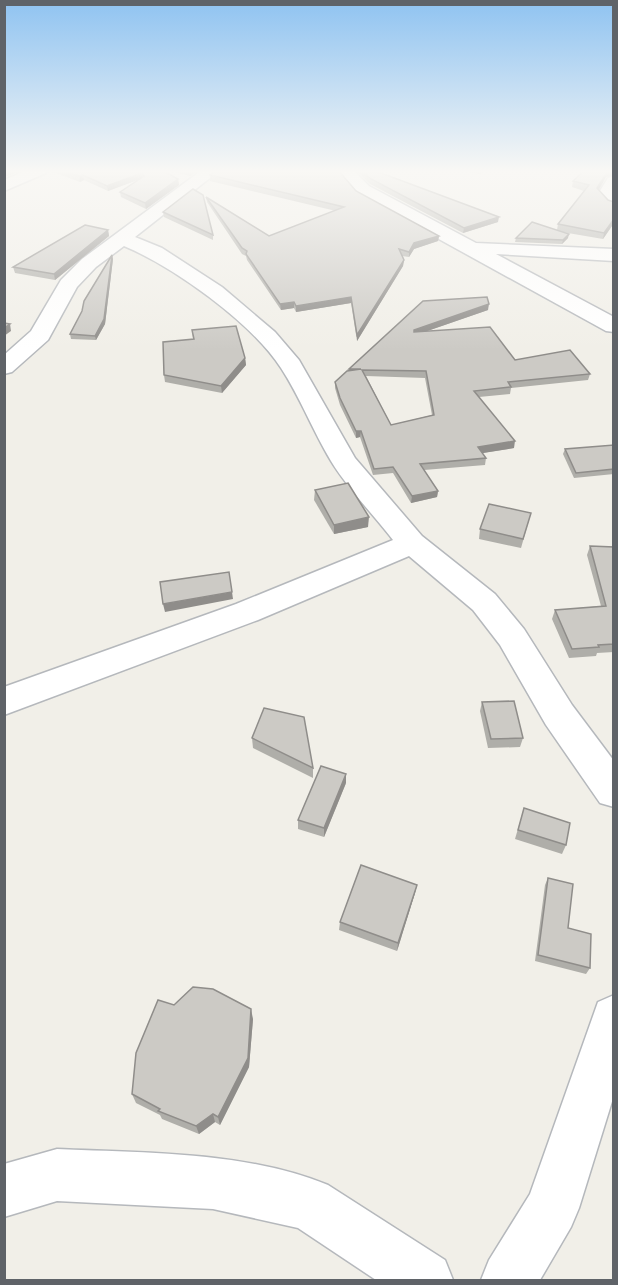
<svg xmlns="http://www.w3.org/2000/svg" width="618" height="1285" font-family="Lato,sans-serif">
<rect width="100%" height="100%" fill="#f1efe8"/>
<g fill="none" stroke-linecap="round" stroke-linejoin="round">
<defs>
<g id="minor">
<polygon points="28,170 48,170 46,173 4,191 4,180"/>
<path d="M202,170H220L135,237L162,248L222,287L275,332L299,360L355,458L422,536L495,594L524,629L572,705L614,761V807L600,803L546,725L500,645L473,610L409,556L258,620L4,715V687L236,604L393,540C373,514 348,489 331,461C313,431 300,397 281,368C251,322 174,267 124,246L96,267L77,287L48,340L12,372L4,374V355L31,331L61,280L82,259Z"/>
<polygon points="337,170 353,170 369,186 476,243 614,249 614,261 496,254 614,317 614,332 606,331 357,194"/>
<polygon points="614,176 614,206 608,205 598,194 608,178"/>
<polygon points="614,995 614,1095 579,1208 571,1227 540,1280 481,1280 489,1260 530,1194 598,1002"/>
<path d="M57,1149C145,1153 245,1151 328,1185L445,1260L453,1280H376L298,1228L213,1209L57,1201L4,1217V1164Z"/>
</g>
</defs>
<use href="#minor" stroke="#b5b8bc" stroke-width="3"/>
<use href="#minor" fill="#fff" fill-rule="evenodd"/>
</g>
<g fill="#afaea9" fill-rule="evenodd">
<polygon points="49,170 162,170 178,179 179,185 146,209 121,197 120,192 137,180 108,191 84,180 80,182 50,171"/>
<polygon points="165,170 199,170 190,176"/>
<polygon points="356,170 373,170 498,222 463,233 370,184"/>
<polygon points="453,170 485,170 481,174"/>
<polygon points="210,175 356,191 439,236 438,241 414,249 409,257 402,256 404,260 403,266 357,341 351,303 296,312 294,308 281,310 247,260 246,256 242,254 207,202 206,197 269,236 336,211 210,181"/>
<polygon points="606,177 599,190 608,200 614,202 614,223 603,239 562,232 568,238 562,244 515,242 516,238 557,230 558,224 584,191 572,187 573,181"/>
<polygon points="163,212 213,235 213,240 164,217"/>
<polygon points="108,230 109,236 55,280 15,273 13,267"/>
<polygon points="113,259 105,324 96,340 71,339 70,334"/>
<path d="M423,301L488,310L427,331L515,360L590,374L588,380L511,388L510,394L479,397L514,448L482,453L486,458L485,465L424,470L438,491L437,497L411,503L393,473L373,475L360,437L356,438L340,405L335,388V382L349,370V369ZM366,376L425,378L432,415L391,425Z"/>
<polygon points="192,330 245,358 246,365 222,393 165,382 164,375 193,339"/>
<polygon points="614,445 614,474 574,478 563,454 565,449"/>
<polygon points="315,490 368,527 334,534 314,500"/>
<polygon points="531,513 521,548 479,539 480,529"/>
<polygon points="590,546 614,547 614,652 597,653 596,656 569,658 552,619 555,610 601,606 587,555"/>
<polygon points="482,702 523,738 520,747 488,748 480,711"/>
<polygon points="252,738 313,768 313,778 253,748"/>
<polygon points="346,783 324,837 298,829 298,820"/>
<polygon points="524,808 566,845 562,854 515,839"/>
<polygon points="548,878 568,928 590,968 586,974 535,961 545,885"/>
<polygon points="417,885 415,893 397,951 339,930 340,922"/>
<polygon points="174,1005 253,1019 249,1067 220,1125 215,1122 199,1134 162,1119 160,1115 136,1103 132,1094"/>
</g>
<g fill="#8f8d8a">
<polygon points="9,170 23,170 4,177 4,172"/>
<polygon points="191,170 199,170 190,176 190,171"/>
<polygon points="614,170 614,175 606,177 596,194 597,188 608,171"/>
<polygon points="142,173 143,178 108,191 107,186"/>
<polygon points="83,175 84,180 80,182 79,176"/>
<polygon points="178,179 179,185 146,209 145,203"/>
<polygon points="499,217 498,222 463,233 464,228"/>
<polygon points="614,219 614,223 603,239 604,233"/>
<polygon points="108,230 109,236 55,280 54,274"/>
<polygon points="569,234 568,238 562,244 563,240"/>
<polygon points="439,236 438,241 414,249 409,257 409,252 414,243"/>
<polygon points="112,255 113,259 105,324 96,340 95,336"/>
<polygon points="404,260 403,266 357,341 357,335"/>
<polygon points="351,297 351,303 296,312 296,306"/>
<polygon points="294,302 294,308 281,310 280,304"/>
<polygon points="489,304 488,310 413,336 414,330"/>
<polygon points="10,324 11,331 4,336 4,328"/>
<polygon points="245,358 246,365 222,393 221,386"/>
<polygon points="356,431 361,431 360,437 356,438"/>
<polygon points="515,441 514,448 477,454 478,447"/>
<polygon points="438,491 437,497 411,503 412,496"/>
<polygon points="369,517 368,527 334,534 334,525"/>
<polygon points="232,592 233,599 165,612 163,604"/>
<polygon points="346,774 346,783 324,837 324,828"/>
<polygon points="417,885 415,893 397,951 398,943"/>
<polygon points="251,1009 253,1019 249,1067 220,1125 218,1117"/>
<polygon points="213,1114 215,1122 199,1134 196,1126"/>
</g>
<g fill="#cccac5" stroke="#8f8d8a" stroke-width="1.5" fill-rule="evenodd">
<polygon points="59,170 162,170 178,179 145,203 120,192 144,176 142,173 107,186 83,175 79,176"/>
<polygon points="217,170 338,170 356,191 439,236 414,243 409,252 399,249 404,260 357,335 351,297 296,306 294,302 280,304 246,254 247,251 242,248 206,197 269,236 344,207 210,175"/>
<polygon points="361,170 373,170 499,217 464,228 371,179"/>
<polygon points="585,170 612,170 608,171 597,188 608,200 614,202 614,219 604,233 558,224 589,185 573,181"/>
<polygon points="193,189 203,195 213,235 163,212"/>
<polygon points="532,222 569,234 563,240 516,238"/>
<polygon points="85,225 108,230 54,274 13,267"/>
<polygon points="112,255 104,319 95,336 70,334 82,311 84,301"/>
<path d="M487,297L489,304L414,330V332L490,327L515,360L570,350L590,374L508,382L511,387L474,391L515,441L478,447L486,458L420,464L438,491L412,496L393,467L374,469L361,431H356L340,398L335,382L347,371L361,369H349L423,301ZM362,370L426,371L434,415L391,425Z"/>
<polygon points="4,323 10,324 4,328"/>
<polygon points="236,326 245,358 221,386 164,375 163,342 194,339 192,330"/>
<polygon points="614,445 614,469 576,473 565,449"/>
<polygon points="348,483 369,517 334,525 315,490"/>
<polygon points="489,504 531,513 523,539 480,529"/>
<polygon points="590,546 614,547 614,644 598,645 599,647 572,649 555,610 606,606"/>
<polygon points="229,572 232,592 163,604 160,582"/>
<polygon points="514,701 523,738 491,739 482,702"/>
<polygon points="264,708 304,717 313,768 252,738"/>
<polygon points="321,766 346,774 324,828 298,820"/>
<polygon points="524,808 570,823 566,845 518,830"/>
<polygon points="361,865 417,885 398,943 340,922"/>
<polygon points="548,878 573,884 568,928 591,934 590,968 538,955"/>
<polygon points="193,987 213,989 251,1009 248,1058 218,1117 213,1114 196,1126 158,1111 160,1109 132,1094 136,1053 158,1000 174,1005"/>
</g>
<linearGradient id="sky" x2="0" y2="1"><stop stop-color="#8fc3f1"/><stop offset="0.49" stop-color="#f9f8f5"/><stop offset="1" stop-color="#f9f8f5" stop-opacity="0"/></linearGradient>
<rect width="618" height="350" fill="url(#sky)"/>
<rect width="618" height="1285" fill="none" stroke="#5f6368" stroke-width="12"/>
</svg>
